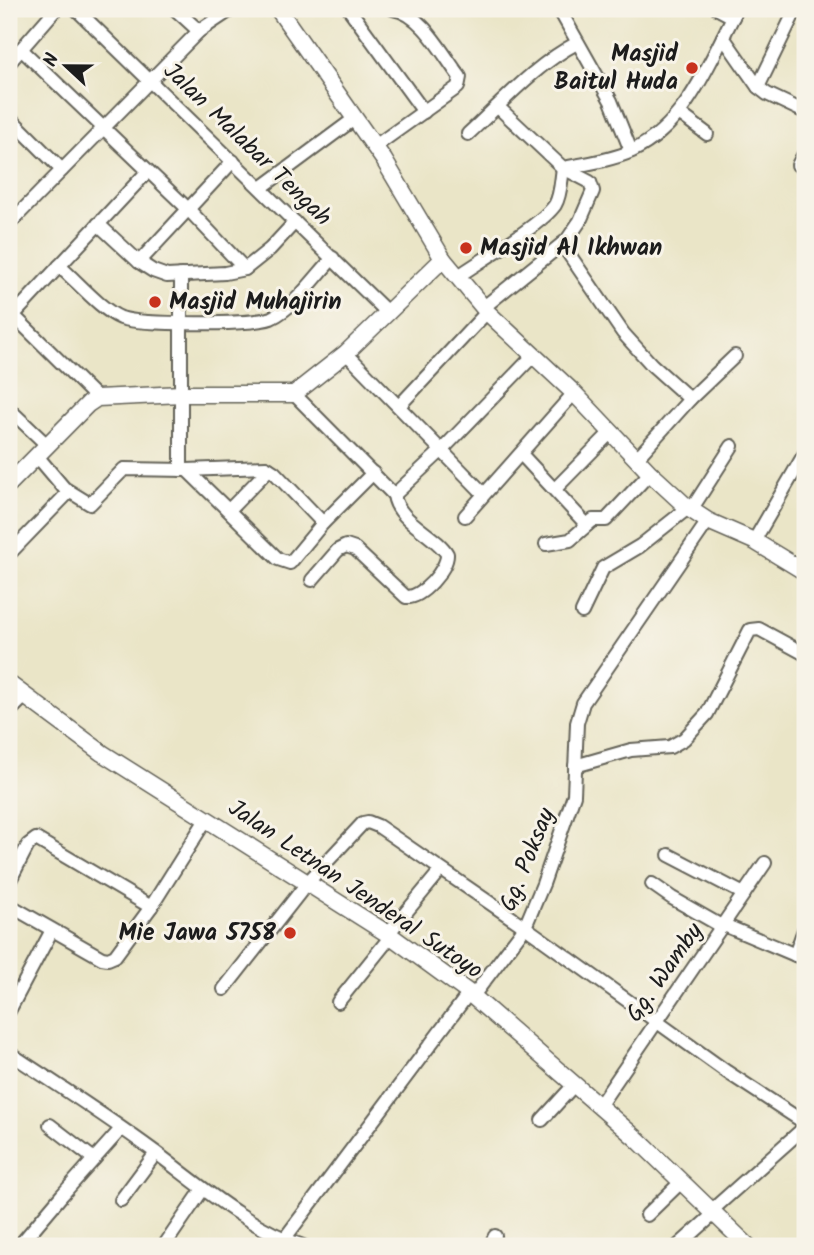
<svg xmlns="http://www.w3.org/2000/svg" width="814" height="1255" font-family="Kalam,sans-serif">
<rect width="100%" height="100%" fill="#f7f3e8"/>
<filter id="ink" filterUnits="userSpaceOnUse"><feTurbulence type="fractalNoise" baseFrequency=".0143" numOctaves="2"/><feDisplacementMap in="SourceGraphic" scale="14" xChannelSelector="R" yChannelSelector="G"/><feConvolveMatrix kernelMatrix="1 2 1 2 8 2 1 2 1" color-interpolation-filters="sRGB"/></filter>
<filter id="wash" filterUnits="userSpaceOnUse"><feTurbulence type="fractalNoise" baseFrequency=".00686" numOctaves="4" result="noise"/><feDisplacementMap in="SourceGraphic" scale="28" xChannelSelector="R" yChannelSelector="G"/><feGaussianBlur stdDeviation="1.57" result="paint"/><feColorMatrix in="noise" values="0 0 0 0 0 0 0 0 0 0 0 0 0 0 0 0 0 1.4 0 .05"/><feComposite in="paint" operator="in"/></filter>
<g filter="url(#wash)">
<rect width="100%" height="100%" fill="#eae5c7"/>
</g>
<g filter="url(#ink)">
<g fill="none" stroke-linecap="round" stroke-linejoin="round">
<defs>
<g id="street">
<polyline points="76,9 388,313"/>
<polyline points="175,9 199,31"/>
<polyline points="349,9 424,112"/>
<polyline points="559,9 611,101 631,151"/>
<polyline points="718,9 733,17"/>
<polyline points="723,37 758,87 767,94 805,112"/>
<polyline points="21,49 188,209 245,269"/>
<polyline points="9,63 56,9"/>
<polyline points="758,87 796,9"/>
<polyline points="679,113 707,134"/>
<polyline points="9,117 62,170"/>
<path d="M468,134C503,102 535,65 577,43"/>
<path d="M374,147L458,87L460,77C443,55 422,13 393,9"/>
<polyline points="798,165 805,152"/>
<polyline points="261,188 354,119"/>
<polyline points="9,224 199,31 232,9"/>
<polyline points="98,224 139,262 153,271 167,276 225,273 245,269 270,249 295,222"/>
<polyline points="562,244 623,333 652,365 690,399 637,458"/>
<polyline points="139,262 233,161"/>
<path d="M59,266C76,280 101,310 121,318C140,325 253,325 271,318C294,308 316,276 333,258"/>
<polyline points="181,275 181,470"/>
<path d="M457,277C480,261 541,225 555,205C561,195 561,180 563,168C585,164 612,160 632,151C688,124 710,60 737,9"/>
<polyline points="484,307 567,240 580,221 593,191 590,182 563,168 498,107"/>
<polyline points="9,311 97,398"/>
<polyline points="9,320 148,171"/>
<polyline points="346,353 484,494"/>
<polyline points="294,394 394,495 440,452 533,356"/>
<polyline points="690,399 735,356"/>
<polyline points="399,406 487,312"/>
<polyline points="9,409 48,446"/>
<polyline points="521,454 587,525"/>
<polyline points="37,456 64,488 90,504 124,469 187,470 266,467 274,472 323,523"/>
<polyline points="187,470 278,559 290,563 323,523 373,473"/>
<polyline points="555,489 611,432"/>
<polyline points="229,510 269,469"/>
<polyline points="691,510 732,446"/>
<polyline points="465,516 574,393"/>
<polyline points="754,541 805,453"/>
<polyline points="546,544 570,540 593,520 606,520 650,473"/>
<polyline points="9,554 69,492"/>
<path d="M312,580L338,550L346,546L355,549L406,597C421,599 448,569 447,554C436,535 397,521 394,495"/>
<polyline points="582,612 603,568 640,546 688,508"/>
<polyline points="9,712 25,696"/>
<polyline points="575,766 631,750 670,747 684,739 707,714 750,630 759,629 805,654"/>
<polyline points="669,855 744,894"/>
<polyline points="9,882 28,845 36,839 151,907"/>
<polyline points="652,884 672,898 723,927"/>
<polyline points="9,905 102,958 108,959 115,956 151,907 207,818"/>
<polyline points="724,925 805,959"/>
<polyline points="388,934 436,876"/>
<polyline points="795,955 805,927"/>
<polyline points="224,989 308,882 363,823 368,822 378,826 525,927 727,1072 805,1123"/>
<polyline points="473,996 525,927 543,884 574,795 577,723 583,703 708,521"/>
<polyline points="338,1002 391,936"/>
<polyline points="9,1011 52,930"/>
<path d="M9,1053C58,1085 108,1117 155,1152C202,1187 247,1227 303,1246"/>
<polyline points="599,1106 765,863"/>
<polyline points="542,1120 574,1085"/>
<polyline points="50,1125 94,1159"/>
<polyline points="121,1200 156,1153"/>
<polyline points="711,1211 805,1127"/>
<polyline points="647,1215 681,1182"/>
<polyline points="19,1246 62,1195 121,1129"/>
<polyline points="164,1246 203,1189"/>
<polyline points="279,1246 469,993"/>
<polyline points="490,1246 495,1236"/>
<polyline points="678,1246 714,1214"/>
</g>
<g id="secondary">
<polyline points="278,9 384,160 443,259 487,312 574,393 650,473 688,508 708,521 754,541 805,572"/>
<polyline points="9,484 88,404 97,398 182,394 294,394 346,353 443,259"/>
<polyline points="9,684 102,753 391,936 469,993 637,1139 748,1246"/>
</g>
</defs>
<use href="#street" stroke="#646258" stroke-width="16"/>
<use href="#secondary" stroke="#646258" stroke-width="19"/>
<use href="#street" stroke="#fff" stroke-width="12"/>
<use href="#secondary" stroke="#fff" stroke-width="16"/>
</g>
</g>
<g fill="#c8321e" stroke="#f7f3e8" stroke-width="2.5">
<circle cx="692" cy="68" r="7"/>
<circle cx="466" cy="248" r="7"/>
<circle cx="155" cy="302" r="7"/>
<circle cx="290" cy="933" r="7"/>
</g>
<g text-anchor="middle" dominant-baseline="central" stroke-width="6" stroke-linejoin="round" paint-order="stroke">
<g font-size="24" font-weight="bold" fill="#1c1c1c" stroke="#f7f3e8" text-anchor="end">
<text x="678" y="54">Masjid<tspan x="678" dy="28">Baitul Huda</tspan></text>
<text x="480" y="248" text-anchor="start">Masjid Al Ikhwan</text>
<text x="169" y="302" text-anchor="start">Masjid Muhajirin</text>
<text x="276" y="933">Mie Jawa 5758</text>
</g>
<g font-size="24" fill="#1c1c1c" stroke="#f7f3e8">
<text transform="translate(247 145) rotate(44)">Jalan Malabar Tengah</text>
<text transform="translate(528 860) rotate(-68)">Gg. Poksay</text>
<text transform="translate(355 890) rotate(34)">Jalan Letnan Jenderal Sutoyo</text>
<text transform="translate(665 973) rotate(-55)">Gg. Wamby</text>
</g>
</g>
<rect width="814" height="1255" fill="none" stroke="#f7f3e8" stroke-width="35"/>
<g transform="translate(66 66) rotate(292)" stroke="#f7f3e8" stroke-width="5" paint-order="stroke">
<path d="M0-5L12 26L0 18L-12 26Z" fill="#1c1c1c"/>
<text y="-10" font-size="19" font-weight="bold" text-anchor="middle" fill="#1c1c1c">N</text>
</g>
</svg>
